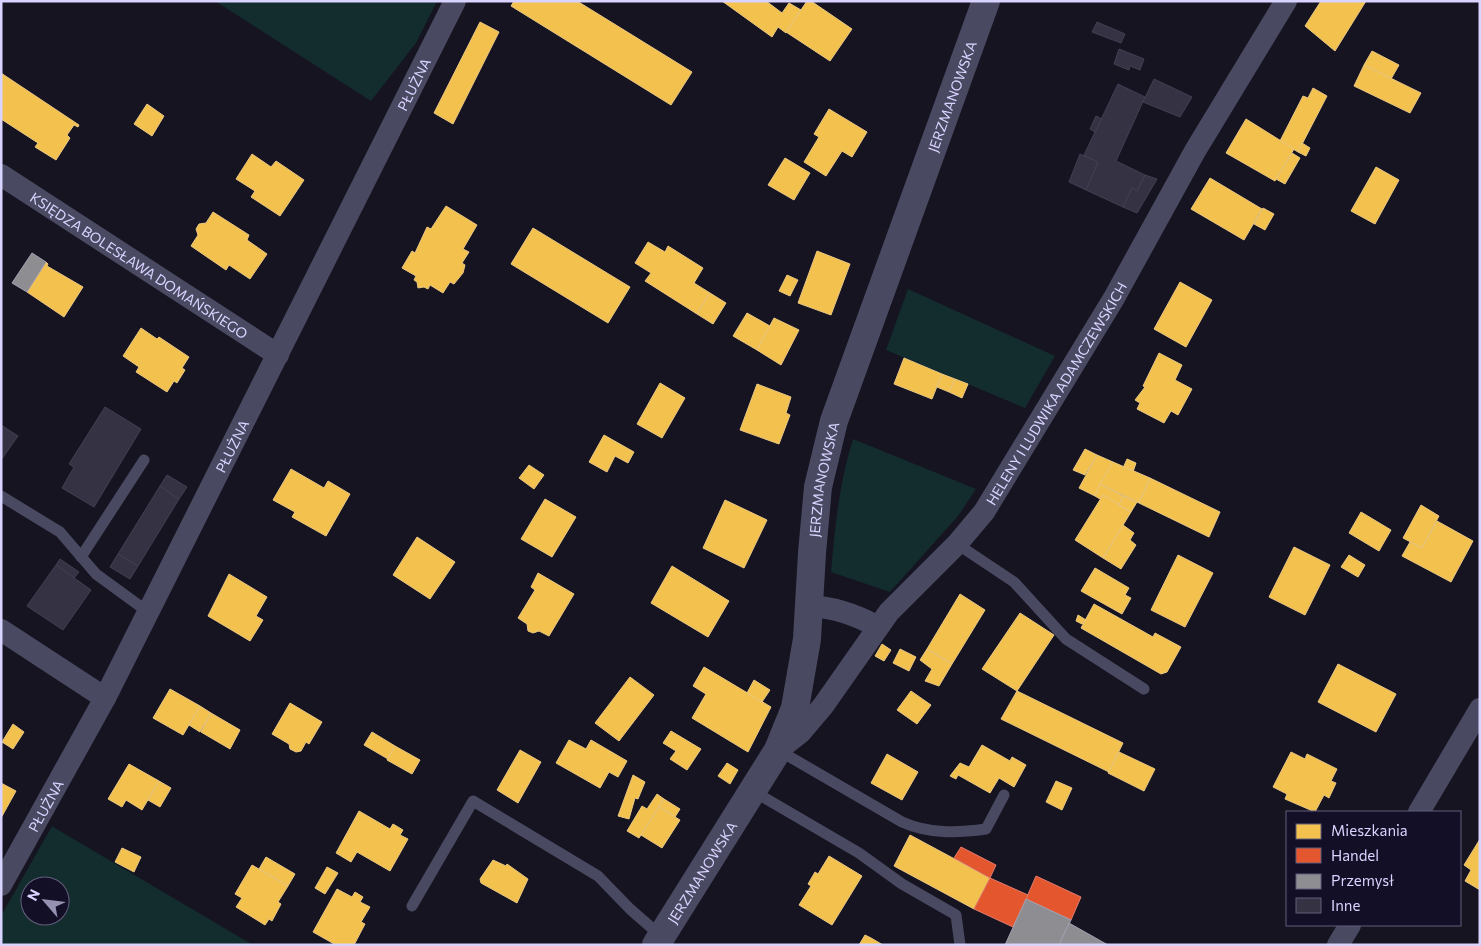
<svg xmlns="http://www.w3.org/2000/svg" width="1481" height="946" font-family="Commissioner,sans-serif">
<rect width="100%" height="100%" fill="#161421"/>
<g fill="#132c2d" fill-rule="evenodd">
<polygon points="215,1 437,1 416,43 371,101"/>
<polygon points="908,289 1055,356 1025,408 886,350"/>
<path d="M853,439L976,489L958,516L890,592L831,572C835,527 839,483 853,439Z"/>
<path d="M52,826L60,831L253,945H1V916ZM30,886H60V916H30Z"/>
</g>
<g fill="#f2c14e" stroke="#eac783">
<polygon points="514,1 577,1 692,72 671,105 511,6"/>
<polygon points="722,1 766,1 782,13 789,3 801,10 786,33 778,27 772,37"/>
<polygon points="807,1 811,1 852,29 830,61 786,32"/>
<polygon points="1321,1 1366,1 1335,51 1305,26"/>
<polygon points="480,22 499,32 453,124 434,113"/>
<polygon points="1372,51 1399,65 1391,79 1364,65"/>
<polygon points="1364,65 1421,93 1410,113 1354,86"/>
<polygon points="1,73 79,125 78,127 74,125 67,135 70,138 56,160 35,147 38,143 1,119"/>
<polygon points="1313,88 1327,96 1298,152 1280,141 1303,96 1308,98"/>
<polygon points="147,104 164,116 152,136 134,124"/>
<polygon points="829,109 867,132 852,157 842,151 826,176 804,162 819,137 814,134"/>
<polygon points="1246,119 1294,149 1275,181 1226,153"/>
<polygon points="1302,143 1310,148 1306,156 1298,152"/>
<polygon points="1292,153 1300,158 1285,184 1276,179"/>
<polygon points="252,154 271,167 276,161 304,180 280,216 251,197 255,191 236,179"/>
<polygon points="785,158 810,173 794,200 768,185"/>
<polygon points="1376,167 1399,180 1375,224 1351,211"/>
<polygon points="1210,178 1262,209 1244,240 1191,209"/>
<polygon points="446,206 477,225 463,249 469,252 462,263 465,265 463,273 454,284 450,282 443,293 430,285 428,289 424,287 418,288 417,282 414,280 416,276 402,268 412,251 415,253 427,227 431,229"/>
<polygon points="1263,208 1274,214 1265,230 1254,224"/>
<polygon points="213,212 249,235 247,240 267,254 250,279 229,265 226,270 191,246 198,235 196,229 199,224 206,223"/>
<polygon points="533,228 630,287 608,323 511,264"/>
<polygon points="648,242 665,252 668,246 703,268 694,283 710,293 697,314 645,281 651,273 635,263"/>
<polygon points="817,251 850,264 831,315 798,303"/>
<polygon points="46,262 48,264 47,266 83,287 64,317 27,292"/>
<polygon points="787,275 798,280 790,296 779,291"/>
<polygon points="1180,282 1212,300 1186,347 1154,329"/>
<polygon points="710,293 726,303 713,324 697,314"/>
<polygon points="747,313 770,326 757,350 733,336"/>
<polygon points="774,318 799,330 781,365 757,350"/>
<polygon points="141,328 157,339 159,337 189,357 182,368 185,370 177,383 174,381 167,392 136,372 139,367 123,356"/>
<polygon points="1159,353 1182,365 1175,380 1192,389 1178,415 1171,411 1164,423 1137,409 1140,403 1135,400 1145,387 1143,386"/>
<polygon points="904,358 942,374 932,399 894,384"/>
<polygon points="942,374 955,379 949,392 937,387"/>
<polygon points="955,379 968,384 962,398 949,392"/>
<polygon points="660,383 685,398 662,438 637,424"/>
<polygon points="757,384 791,397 786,413 790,415 779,444 740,430"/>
<polygon points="604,435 634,452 628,463 615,456 607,472 589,462"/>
<polygon points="1085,449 1097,455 1085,475 1073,470"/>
<polygon points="1097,455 1113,462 1095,496 1079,488"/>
<polygon points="1127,459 1136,463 1133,472 1123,468"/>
<polygon points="1113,462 1150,478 1139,503 1100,484"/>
<polygon points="529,465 544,475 534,489 519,478"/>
<polygon points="291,469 324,488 328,481 350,494 326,536 292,517 295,512 273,500"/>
<polygon points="1150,478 1220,512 1209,537 1139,503"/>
<polygon points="1100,484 1123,496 1119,505 1103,495 1100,499 1095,496"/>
<polygon points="1103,495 1131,512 1103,558 1075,540"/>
<polygon points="1123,496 1137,502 1131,512 1119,505"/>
<polygon points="545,499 576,517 552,557 521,539"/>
<polygon points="725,500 767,520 744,568 703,548"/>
<polygon points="1421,505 1439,516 1422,548 1403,538"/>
<polygon points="1361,512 1391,530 1379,551 1349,533"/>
<polygon points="1437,521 1473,541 1451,582 1402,556 1410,542 1422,548"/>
<polygon points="1123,525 1134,533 1130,540 1136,545 1121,569 1103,558"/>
<polygon points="417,537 455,562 430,599 393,575"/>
<polygon points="1294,547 1330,565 1305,615 1269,597"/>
<polygon points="1178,555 1213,573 1185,627 1151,610"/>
<polygon points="1349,555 1365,565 1358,577 1341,567"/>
<polygon points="672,566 729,601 708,637 651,603"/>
<polygon points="1095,568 1129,588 1125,595 1131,598 1122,614 1081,591"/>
<polygon points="538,573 574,594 549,636 539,631 533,633 528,631 527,624 518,618 535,590 531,587"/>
<polygon points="229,574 267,597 256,616 263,620 250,641 208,616"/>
<polygon points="960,594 985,610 952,664 927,649"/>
<polygon points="1094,604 1153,637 1155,633 1181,647 1167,672 1161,674 1081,628"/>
<polygon points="1020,613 1054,635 1017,691 982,669"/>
<polygon points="1078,615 1086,620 1082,624 1076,621"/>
<polygon points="882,644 891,650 884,661 875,656"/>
<polygon points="900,649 916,657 909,671 893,663"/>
<polygon points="927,649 952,664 939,686 925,681 932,669 920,660"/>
<polygon points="1338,664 1396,694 1376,732 1318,702"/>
<polygon points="704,667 771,707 748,752 692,718 706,694 693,686"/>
<polygon points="630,677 654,695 619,741 595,723"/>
<polygon points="754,680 770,690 762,702 747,693"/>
<polygon points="170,689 200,706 183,735 153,718"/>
<polygon points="911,691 931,705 917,724 897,710"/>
<polygon points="1017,691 1123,743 1109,772 1001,719"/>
<polygon points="290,703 322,722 309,744 306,742 301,751 296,752 290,749 289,744 272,734"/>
<polygon points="200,706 211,713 200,732 189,725"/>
<polygon points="211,713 240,730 230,749 201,732"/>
<polygon points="13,724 24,732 13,749 2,742"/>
<polygon points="671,731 701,749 687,770 670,759 676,751 663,743"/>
<polygon points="372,732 395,746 388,759 364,745"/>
<polygon points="569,740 586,749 591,740 627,761 618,777 609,772 600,788 556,763"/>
<polygon points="982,745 1010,761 1012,757 1026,765 1014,787 999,778 990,793 958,775 956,779 950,776 960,763 969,767"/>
<polygon points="395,746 420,760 412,774 387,760"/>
<polygon points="520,750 541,762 518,803 497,790"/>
<polygon points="1119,752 1155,769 1144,791 1108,773"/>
<polygon points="1291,752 1305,759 1307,754 1337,769 1331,781 1336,783 1329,798 1324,795 1315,812 1285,799 1287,794 1273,787"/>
<polygon points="887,754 918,772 902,800 871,783"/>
<polygon points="727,763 738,770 730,784 718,776"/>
<polygon points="129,764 159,781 142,810 126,800 122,807 108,799"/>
<polygon points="633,775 645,782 638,799 635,798 629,819 618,816"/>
<polygon points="159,781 171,788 160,807 148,800"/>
<polygon points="1056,781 1072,788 1062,810 1046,802"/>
<polygon points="1,783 16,791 1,818"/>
<polygon points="657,794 664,799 639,838 627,831 642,806 647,809"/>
<polygon points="664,799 680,809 675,817 659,807"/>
<polygon points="659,807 680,820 662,848 641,835"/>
<polygon points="359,811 390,829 393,824 403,830 400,835 408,839 390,871 357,852 351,862 336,853"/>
<polygon points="910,835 990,878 974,909 894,866"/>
<polygon points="1480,839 1480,890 1465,881 1471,870 1464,865"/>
<polygon points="122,848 141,857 134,872 115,862"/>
<polygon points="829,856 862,876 832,925 799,905 811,886 808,884 815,872 818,874"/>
<polygon points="266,857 295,874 288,886 259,869"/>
<polygon points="493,860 506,866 507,864 528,879 517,903 481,883 480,879"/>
<polygon points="252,865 288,886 278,902 281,904 272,921 269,919 265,925 236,907 242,898 235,894"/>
<polygon points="327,867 338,873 325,894 315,888"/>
<polygon points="337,889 352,897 355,892 363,897 360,902 370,907 361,922 365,924 354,945 336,945 313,932"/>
<polygon points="865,935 871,938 883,945 859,945"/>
</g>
<g fill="#e4572e" stroke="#e17c6d">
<polygon points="961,847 996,865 990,878 954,858"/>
<polygon points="1036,876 1081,897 1071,920 1026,899"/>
<polygon points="990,878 1028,895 1013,927 974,909"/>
</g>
<g fill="#8d8d92" stroke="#a4a2b3">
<polygon points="32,253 46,262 27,292 12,283"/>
<polygon points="1026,899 1071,920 1059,945 1005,945"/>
<polygon points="1069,923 1108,945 1059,945"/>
</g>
<g fill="#343243" stroke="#433f54">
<polygon points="1097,22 1125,34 1121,43 1092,32"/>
<polygon points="1119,49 1144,59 1140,70 1130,66 1129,70 1114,64"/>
<polygon points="1154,79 1192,97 1180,117 1143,102"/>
<polygon points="1118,84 1145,97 1116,161 1145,175 1137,191 1132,188 1123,207 1086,190 1098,162 1084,155"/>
<polygon points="1096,116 1102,119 1095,132 1090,129"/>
<polygon points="1080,154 1098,162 1086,190 1069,182"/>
<polygon points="1145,175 1157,179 1137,213 1123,207 1132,188 1137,191"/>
<polygon points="105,407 141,429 94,507 62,488 74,467 69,464"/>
<polygon points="1,425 18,436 1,460"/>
<polygon points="167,475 187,487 179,499 160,486"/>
<polygon points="160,486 179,499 138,566 118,554"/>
<polygon points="118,554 138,566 130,579 110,567"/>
<polygon points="60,559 79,572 74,578 56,565"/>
<polygon points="56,565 91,590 63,630 27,606"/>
</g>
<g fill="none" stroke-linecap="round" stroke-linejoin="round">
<g stroke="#4a4962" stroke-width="11">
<polyline points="1,496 60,532 96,574 148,612"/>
<polyline points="957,544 1014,582 1066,639 1144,689"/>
<polyline points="81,557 144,460"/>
<path d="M778,750L902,822C929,834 957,833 986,829L1004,795"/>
<polyline points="753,791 859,853 902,884 956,915 960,945"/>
<polyline points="412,906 473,801 598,876 630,909 662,937"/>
</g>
<g stroke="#4a4962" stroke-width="22">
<path id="s1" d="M1,175L278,355"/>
<path d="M808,606C834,607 855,614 878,627"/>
<polyline points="1,630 105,698"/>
<path id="s2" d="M778,750L801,732L823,706L889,612L957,544L984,512L1114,298L1195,151L1286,1"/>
<polyline points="1419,812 1480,709"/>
<path id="s3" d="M1,885L105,698L455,1"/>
<polyline points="1338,945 1350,925"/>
</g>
<path stroke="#4a4962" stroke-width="28" id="s4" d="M656,945L778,750L795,708L807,639L812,553L818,487L834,421L986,1"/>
</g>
<g text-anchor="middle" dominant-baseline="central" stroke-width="5" stroke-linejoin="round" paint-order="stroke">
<g font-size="14" fill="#d9d4ff" stroke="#130f26">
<text stroke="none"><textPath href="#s3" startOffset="901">PŁUŻNA</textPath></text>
<text stroke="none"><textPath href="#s4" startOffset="911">JERZMANOWSKA</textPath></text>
<text stroke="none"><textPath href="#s1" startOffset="165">KSIĘDZA BOLESŁAWA DOMAŃSKIEGO</textPath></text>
<text stroke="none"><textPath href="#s2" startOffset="455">HELENY I LUDWIKA ADAMCZEWSKICH</textPath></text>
<text stroke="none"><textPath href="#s3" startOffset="496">PŁUŻNA</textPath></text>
<text stroke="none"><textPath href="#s4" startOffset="506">JERZMANOWSKA</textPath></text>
<text stroke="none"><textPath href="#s3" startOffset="91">PŁUŻNA</textPath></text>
<text stroke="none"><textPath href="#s4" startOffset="86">JERZMANOWSKA</textPath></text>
</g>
</g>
<rect width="1481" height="946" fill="none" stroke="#d9d4ff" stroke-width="5"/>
<rect x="1286" y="811" width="175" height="115" fill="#130f26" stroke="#625e7d"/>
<rect x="1296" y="824" width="25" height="15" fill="#f2c14e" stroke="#625e7d"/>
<text x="1331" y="836" font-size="15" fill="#d9d4ff">Mieszkania</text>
<rect x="1296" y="848" width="25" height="15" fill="#e4572e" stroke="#625e7d"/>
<text x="1331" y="861" font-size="15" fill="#d9d4ff">Handel</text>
<rect x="1296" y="874" width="25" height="15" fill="#8d8d92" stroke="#625e7d"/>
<text x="1331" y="886" font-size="15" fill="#d9d4ff">Przemysł</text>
<rect x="1296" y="898" width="25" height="15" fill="#343243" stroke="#625e7d"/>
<text x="1331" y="911" font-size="15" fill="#d9d4ff">Inne</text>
<g transform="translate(45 901) rotate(298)"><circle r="24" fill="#130f26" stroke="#625e7d"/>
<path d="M0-4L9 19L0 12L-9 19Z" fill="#9591b1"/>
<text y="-8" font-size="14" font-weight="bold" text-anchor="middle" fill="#d9d4ff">N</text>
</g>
</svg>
